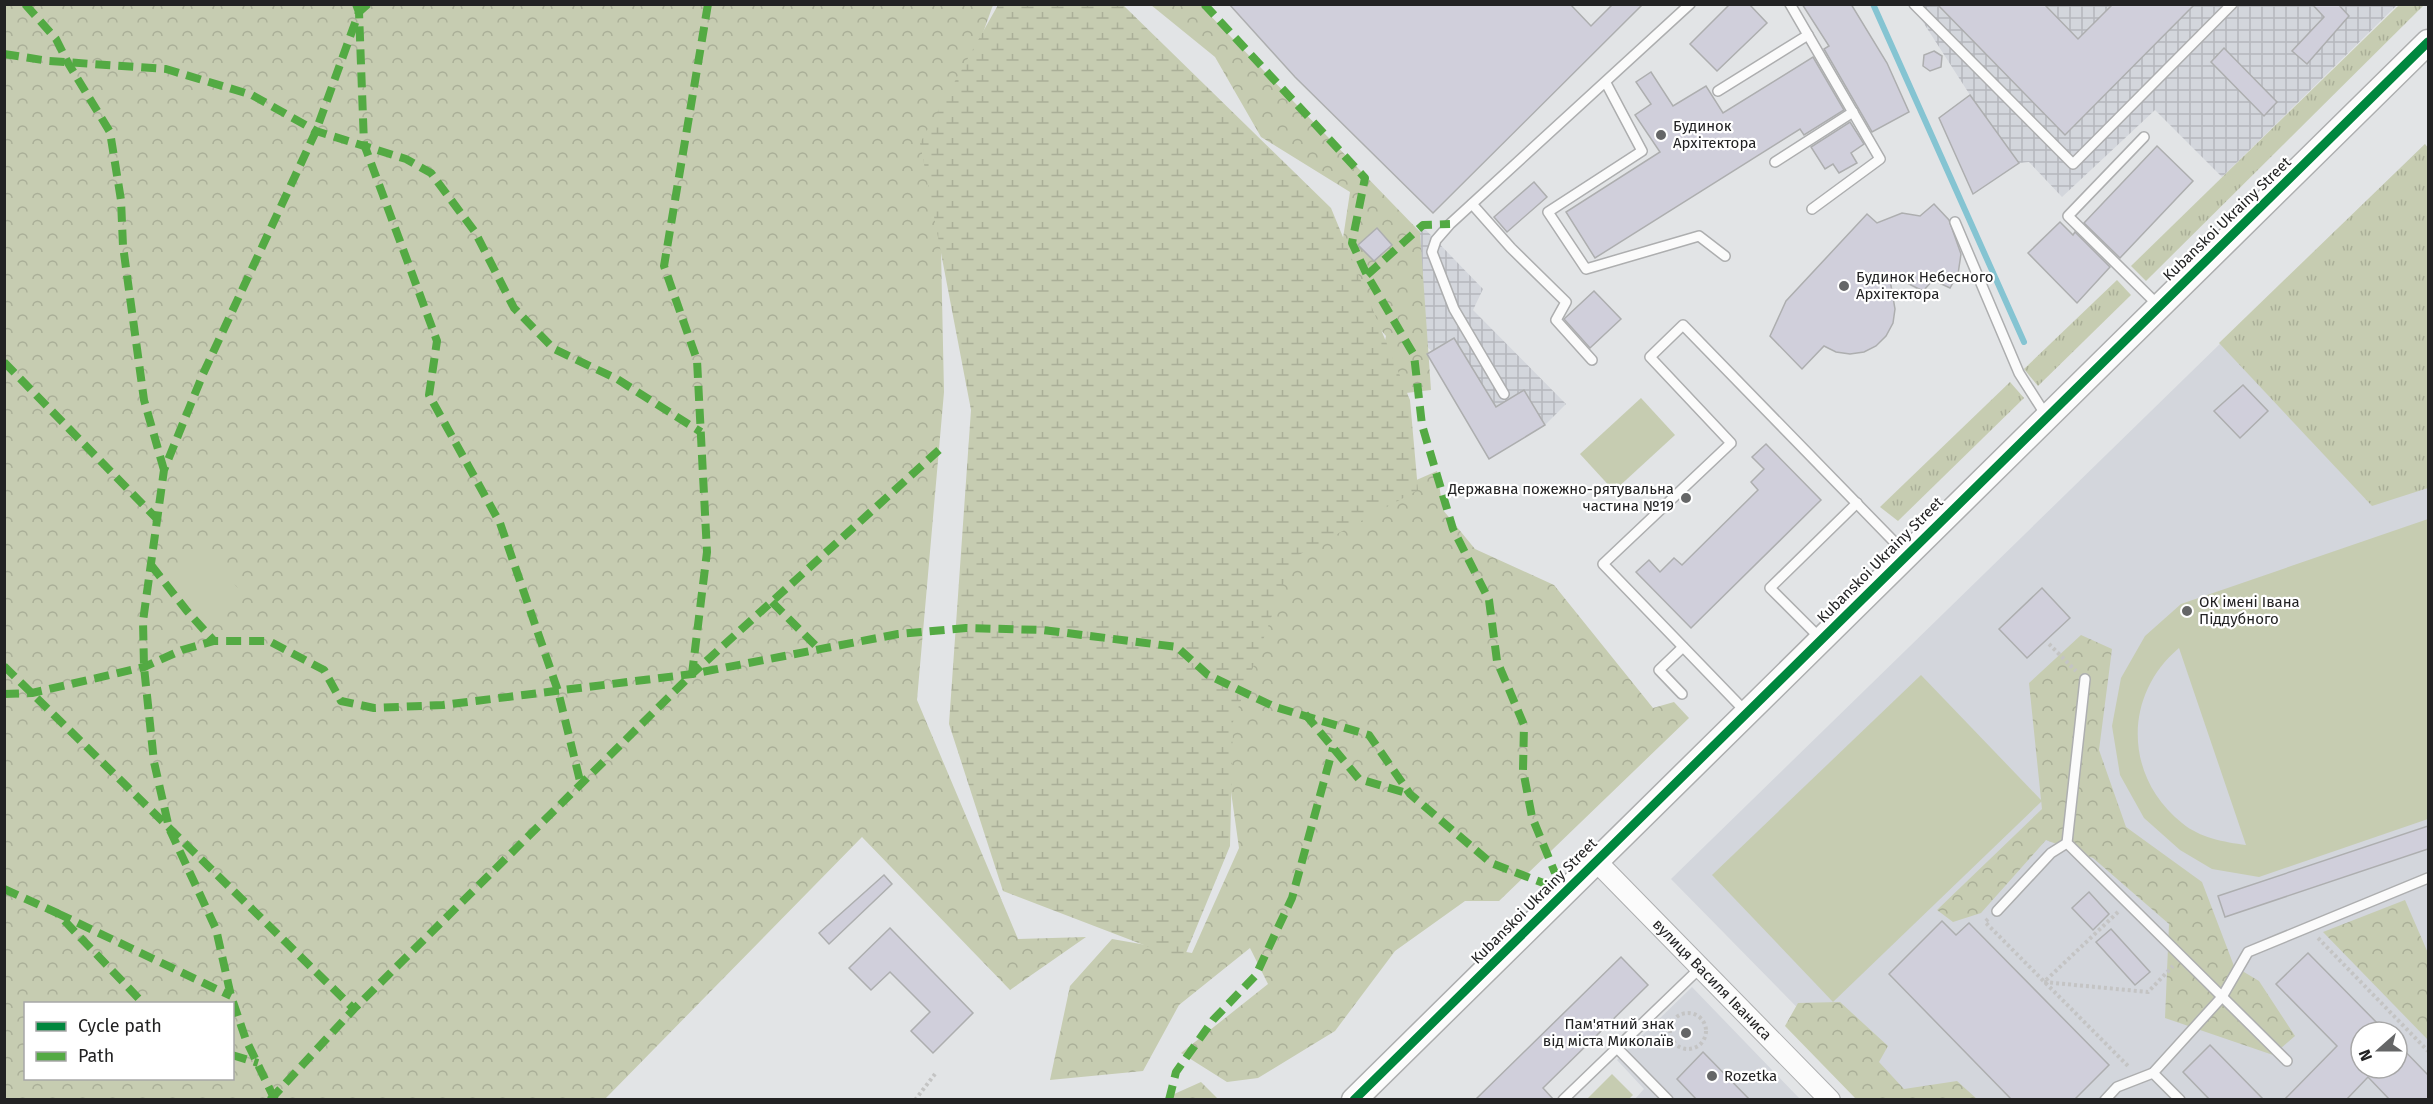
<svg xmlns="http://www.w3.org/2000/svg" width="2433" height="1104" font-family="'Fira Sans',sans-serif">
<defs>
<pattern id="industrial-grid" width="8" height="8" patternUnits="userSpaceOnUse" patternTransform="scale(1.5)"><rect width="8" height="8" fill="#d3d6dc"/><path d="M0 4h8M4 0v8" fill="none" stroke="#b5b7bc"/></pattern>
<pattern id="grass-tufts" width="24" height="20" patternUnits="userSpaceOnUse" patternTransform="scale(1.5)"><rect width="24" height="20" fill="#c6ccb1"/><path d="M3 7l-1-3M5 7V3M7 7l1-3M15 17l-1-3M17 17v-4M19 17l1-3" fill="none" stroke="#aaaf98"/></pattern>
<pattern id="forest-crowns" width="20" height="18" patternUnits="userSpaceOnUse" patternTransform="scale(1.5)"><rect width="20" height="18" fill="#c6ccb1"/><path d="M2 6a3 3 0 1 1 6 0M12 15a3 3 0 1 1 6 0" fill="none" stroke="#aaaf98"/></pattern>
<pattern id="wetland-marsh" width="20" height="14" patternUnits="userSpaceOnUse" patternTransform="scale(1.5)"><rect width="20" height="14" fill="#c6ccb1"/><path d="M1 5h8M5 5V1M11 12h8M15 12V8" fill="none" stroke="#aaaf98"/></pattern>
</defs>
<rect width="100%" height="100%" fill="#e2e4e6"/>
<g fill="#d3d6dc" fill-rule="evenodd">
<path d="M2425,144L2428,148V1099H1887L1671,879ZM2361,1032H2397V1068H2361Z"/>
<polygon points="1692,987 1800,1099 1635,1099 1644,1089 1617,1060"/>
</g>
<g fill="url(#industrial-grid)">
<polygon points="1912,5 2397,5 2222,177 2155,110 2062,197 2029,162 2019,163 1970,95"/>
<polygon points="1423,227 1483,289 1473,310 1566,404 1545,425 1489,459 1427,354 1432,351 1414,337 1372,274"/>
</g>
<g fill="url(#grass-tufts)">
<polygon points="2399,5 2424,5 2146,281 2131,266"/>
<polygon points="2425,144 2428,148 2428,488 2372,506 2219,343"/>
<polygon points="2117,280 2131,295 2038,386 2024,369"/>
<polygon points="2010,382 2024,398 1898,521 1880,507"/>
</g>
<g fill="url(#forest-crowns)" fill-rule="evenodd">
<path d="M5,5H993L939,155L944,392L917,700L1018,939L1086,937L1010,990L862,837L605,1099L5,1100ZM26,1004H232V1078H26Z"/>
<polygon points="1151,5 1200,5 1420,232 1431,390 1373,397 1386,336 1337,278 1350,192 1261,137 1215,57"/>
<polygon points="1437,471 1443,510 1475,549 1554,585 1653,708 1674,702 1689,718 1499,901 1465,901 1395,951 1335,1031 1258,1078 1227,1082 1181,1053 1268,984 1250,948 1179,1005 1143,1071 1050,1080 1070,986 1112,939 1192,953 1239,848 1222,728 1291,535"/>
<polygon points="2081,635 2112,649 2099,750 2126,827 2202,882 2234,966 2259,981 2295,1036 2273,1055 2165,1018 2169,924 2093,858 2046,840 1981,913 1953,922 1937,910 2042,809 2029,683"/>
<polygon points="2405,900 2428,953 2428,1040 2323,932"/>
<polygon points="1840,1002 1888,1046 1879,1062 1904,1089 1957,1081 1977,1099 1856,1099 1785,1026 1798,1003"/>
<polygon points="1201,1082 1218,1099 1163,1099"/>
</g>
<polygon fill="url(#wetland-marsh)" points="998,5 1123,5 1331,208 1410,400 1418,490 1293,558 1233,722 1230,846 1183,960 1003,891 949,724 971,410 920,143"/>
<g fill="#c6ccb1" fill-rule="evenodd">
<polygon points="1641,398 1675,435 1614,491 1580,454"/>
<path d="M2428,519V819L2259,877L2212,869L2180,850L2144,818L2120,775L2112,726L2121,678L2145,636L2181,604ZM2179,648L2246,845C2224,842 2200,838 2182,823C2124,777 2123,695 2179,648Z"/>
<polygon points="196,546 244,594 207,632 159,584"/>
<polygon points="1921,675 2042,801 1833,1002 1712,875"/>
<polygon points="1612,1074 1633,1095 1629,1099 1587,1099"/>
</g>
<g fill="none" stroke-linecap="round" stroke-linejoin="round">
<polyline stroke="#85c4d2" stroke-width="6" points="1873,4 2024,342"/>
</g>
<g fill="#d0cfdb" stroke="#adaeaf" stroke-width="1.5">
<polygon points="1229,4 1570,4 1591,26 1613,4 1643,4 1433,213 1295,77"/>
<polygon points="1730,4 1749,4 1767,23 1717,71 1690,44"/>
<polygon points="1802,4 1851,4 1887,63 1909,112 1872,132 1824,49 1829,46"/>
<polygon points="1937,4 2044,4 2078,39 2113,4 2195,4 2065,135"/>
<polygon points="2312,4 2338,4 2349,16 2307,64 2292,51 2324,17"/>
<polygon points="2224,48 2277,102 2264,116 2211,62"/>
<polygon points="1934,51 1942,56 1941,67 1930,71 1923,66 1924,55"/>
<polygon points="1813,57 1844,110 1804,135 1800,129 1595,258 1566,212 1660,152 1635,115 1651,104 1636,82 1651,72 1673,106 1706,86 1723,113"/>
<polygon points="1970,95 2019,163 1973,194 1939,118"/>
<polygon points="1850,122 1864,144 1851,153 1857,163 1839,173 1833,164 1825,169 1811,147"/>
<polygon points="2157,146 2193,181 2120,258 2084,223"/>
<polygon points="1534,182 1547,197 1507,232 1494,217"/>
<polygon points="1934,204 1949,220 1961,254 1958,274 1950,288 1933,280 1923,291 1889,274 1895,309 1893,323 1886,336 1876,346 1864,352 1850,354 1836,352 1824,346 1802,369 1770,336 1786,301 1867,214 1877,223 1902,213 1920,216"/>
<polygon points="2060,222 2073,235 2075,232 2110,267 2077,303 2028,253"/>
<polygon points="1377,228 1392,245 1374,261 1358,245"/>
<polygon points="1594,291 1621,319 1590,348 1564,319"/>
<polygon points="1454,338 1496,407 1524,390 1545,425 1489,459 1427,354"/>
<polygon points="2243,385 2268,411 2240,438 2214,411"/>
<polygon points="1766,444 1821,500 1691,628 1636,572 1649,560 1660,572 1674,558 1682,565 1758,490 1751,482 1764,469 1752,457"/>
<polygon points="2042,588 2070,618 2027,658 1999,629"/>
<polygon points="2428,826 2428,849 2225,917 2218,896"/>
<polygon points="884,875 892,884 829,944 819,933"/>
<polygon points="2089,892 2109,914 2093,930 2072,908"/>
<polygon points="1942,921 1956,935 1969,923 2109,1065 2074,1100 2012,1100 1889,974"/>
<polygon points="890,928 973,1013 933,1053 911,1031 930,1012 890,972 871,990 849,968"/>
<polygon points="2111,929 2150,972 2135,985 2096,942"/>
<polygon points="2308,953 2386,1032 2361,1032 2361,1068 2397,1068 2397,1043 2428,1075 2428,1100 2390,1100 2368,1077 2346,1100 2284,1100 2337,1046 2276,984"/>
<polygon points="1621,957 1648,985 1543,1088 1554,1100 1475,1100"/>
<polygon points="2210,1045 2264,1100 2210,1100 2183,1072"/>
<polygon points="1703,1052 1750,1100 1697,1100 1677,1079"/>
</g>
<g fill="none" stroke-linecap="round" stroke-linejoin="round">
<defs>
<g id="service">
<polyline points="1790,4 1880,159 1812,209"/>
<polyline points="1914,4 2073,164 2232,4"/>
<polyline points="1606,83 1642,151 1548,212 1586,269 1699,236 1725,256"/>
<polyline points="1718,91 1808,35"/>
<polyline points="2144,137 2068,216 2159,306"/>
<polyline points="1775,162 1853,112"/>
<polyline points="1472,204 1511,248 1566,302 1556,320 1592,360"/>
<polyline points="1955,222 2019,373 2047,417"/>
<polyline points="1504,394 1454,309 1432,252 1436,240 1450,224 1690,4"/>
<polyline points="1821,639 1770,588 1857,503"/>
<polyline points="2085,679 2067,843 2287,1061"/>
<polyline points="1682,694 1659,670 1683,647"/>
<polyline points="1746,712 1603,564 1731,443 1650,357 1683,325 1907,555"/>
<polyline points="1997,911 2051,853 2067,843"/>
<polyline points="1617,1048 1668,1100"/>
<polyline points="2153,1073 2180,1100"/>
<polyline points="1563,1100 1700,968"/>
<polyline points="2105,1100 2117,1087 2153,1073 2222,997 2248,952 2428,878"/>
</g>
<g id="minor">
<path id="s1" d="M1596,861L1830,1100"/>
</g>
<polyline id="tertiary" points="1354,1100 2428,42"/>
</defs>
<use href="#service" stroke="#adaeaf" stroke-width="12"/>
<use href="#minor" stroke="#adaeaf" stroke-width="22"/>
<use href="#tertiary" stroke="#adaeaf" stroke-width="27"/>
<g stroke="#c4c4c4" stroke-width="4" stroke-dasharray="3 3" stroke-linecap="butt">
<polyline points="2049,644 2076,671"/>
<polyline points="2118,912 2044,982 2148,992 2173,966"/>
<polyline points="1988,919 1985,922 2129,1067"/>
<polyline points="2318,938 2428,1051"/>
<circle cx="1688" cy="1031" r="18"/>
<polyline points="915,1100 935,1074"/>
</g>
<use href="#service" stroke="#fbfbfb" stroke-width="9"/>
<use href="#minor" stroke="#fbfbfb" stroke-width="20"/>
<use href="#tertiary" stroke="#fbfbfb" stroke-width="24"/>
<g stroke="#53aa43" stroke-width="8" stroke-dasharray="15 8" stroke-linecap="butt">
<polyline points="25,4 56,39 68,63 110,132 121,200 123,246 144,400 164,470"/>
<polyline points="356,4 359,12 364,144 437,341 429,395 500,523 558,691 581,785"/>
<polyline points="1204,4 1365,178 1352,243 1367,275 1414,355 1422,425 1453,529 1489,600 1497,661 1524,725 1523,770 1532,817 1555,873"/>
<polyline points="4,54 49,61 166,69 252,95 316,131 406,159 431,173 475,232 514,308 554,349 617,379 701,432"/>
<polyline points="1367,275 1423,225 1450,224"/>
<polyline points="4,362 157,519"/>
<polyline points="939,450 692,674 898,634 966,628 1043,630 1177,647 1208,675 1275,707 1369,735 1410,794 1491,863 1546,884"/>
<polyline points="151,565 187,611 214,641"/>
<polyline points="772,602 821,651"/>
<polyline points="4,666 354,1009"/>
<polyline points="4,694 32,693 144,667 182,650 214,641 269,641 324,670 341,701 374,708 443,705 692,674"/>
<polyline points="1305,714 1359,779 1410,794"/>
<polyline points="4,889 57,913 144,1004"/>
<polyline points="57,913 231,996"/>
<polyline points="232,1055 258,1063"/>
<polyline points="270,1100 354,1009 692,674 707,552 697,360 664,266 708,4"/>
<polyline points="275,1100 246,1040 231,996 216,929 169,828 154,762 144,667 143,621 164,470 203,374 316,131 359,12 368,4"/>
<polyline points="1169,1100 1176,1072 1213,1020 1256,975 1275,934 1292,898 1333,748"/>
</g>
<defs>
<polyline id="cycleway" points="1354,1100 2428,42"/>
</defs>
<use href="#cycleway" stroke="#fff" stroke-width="13"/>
<use href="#cycleway" stroke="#00873e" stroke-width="9"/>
</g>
<g fill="#656667" stroke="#fff" stroke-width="2">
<circle cx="1661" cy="135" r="6"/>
<circle cx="1844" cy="286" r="6"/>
<circle cx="1686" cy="498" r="6"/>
<circle cx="2187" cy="611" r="6"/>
<circle cx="1686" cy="1033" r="6"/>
<circle cx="1712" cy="1076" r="6"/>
</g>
<g text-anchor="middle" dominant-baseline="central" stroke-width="4.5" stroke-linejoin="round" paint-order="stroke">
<g font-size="15" fill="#222223" stroke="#fff" text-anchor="start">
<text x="1673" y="126">Будинок<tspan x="1673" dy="17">Архітектора</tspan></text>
<text x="1856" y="277">Будинок Небесного<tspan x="1856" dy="17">Архітектора</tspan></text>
<text x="1674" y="489" text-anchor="end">Державна пожежно-рятувальна<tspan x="1674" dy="17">частина №19</tspan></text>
<text x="2199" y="602">ОК імені Івана<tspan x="2199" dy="17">Піддубного</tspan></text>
<text x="1674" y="1024" text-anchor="end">Пам'ятний знак<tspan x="1674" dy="17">від міста Миколаїв</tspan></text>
<text x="1724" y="1076">Rozetka</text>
</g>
<g font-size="15" fill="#222223" stroke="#fff">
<text transform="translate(2227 219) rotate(-44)">Kubanskoi Ukrainy Street</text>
<text transform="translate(1880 560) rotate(-45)">Kubanskoi Ukrainy Street</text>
<text transform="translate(1534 901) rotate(-45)">Kubanskoi Ukrainy Street</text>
<text stroke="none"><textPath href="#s1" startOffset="166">вулиця Василя Іваниса</textPath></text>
</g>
</g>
<rect width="2433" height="1104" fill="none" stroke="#222223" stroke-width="12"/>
<rect x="24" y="1002" width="210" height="78" fill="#ffffff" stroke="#a7a7a7" stroke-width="1.5"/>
<rect x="36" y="1022" width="30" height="9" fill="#00873e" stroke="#a7a7a7" stroke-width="1.5"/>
<text x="78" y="1032" font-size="18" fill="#222223">Cycle path</text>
<rect x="36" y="1052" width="30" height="9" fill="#53aa43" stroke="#a7a7a7" stroke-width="1.5"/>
<text x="78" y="1062" font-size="18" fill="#222223">Path</text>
<g transform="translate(2379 1050) rotate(249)"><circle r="28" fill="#ffffff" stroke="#a7a7a7" stroke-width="1.5"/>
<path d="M0-4.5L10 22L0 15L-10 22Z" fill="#656667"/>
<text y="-9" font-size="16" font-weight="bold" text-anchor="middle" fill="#222223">N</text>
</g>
</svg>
